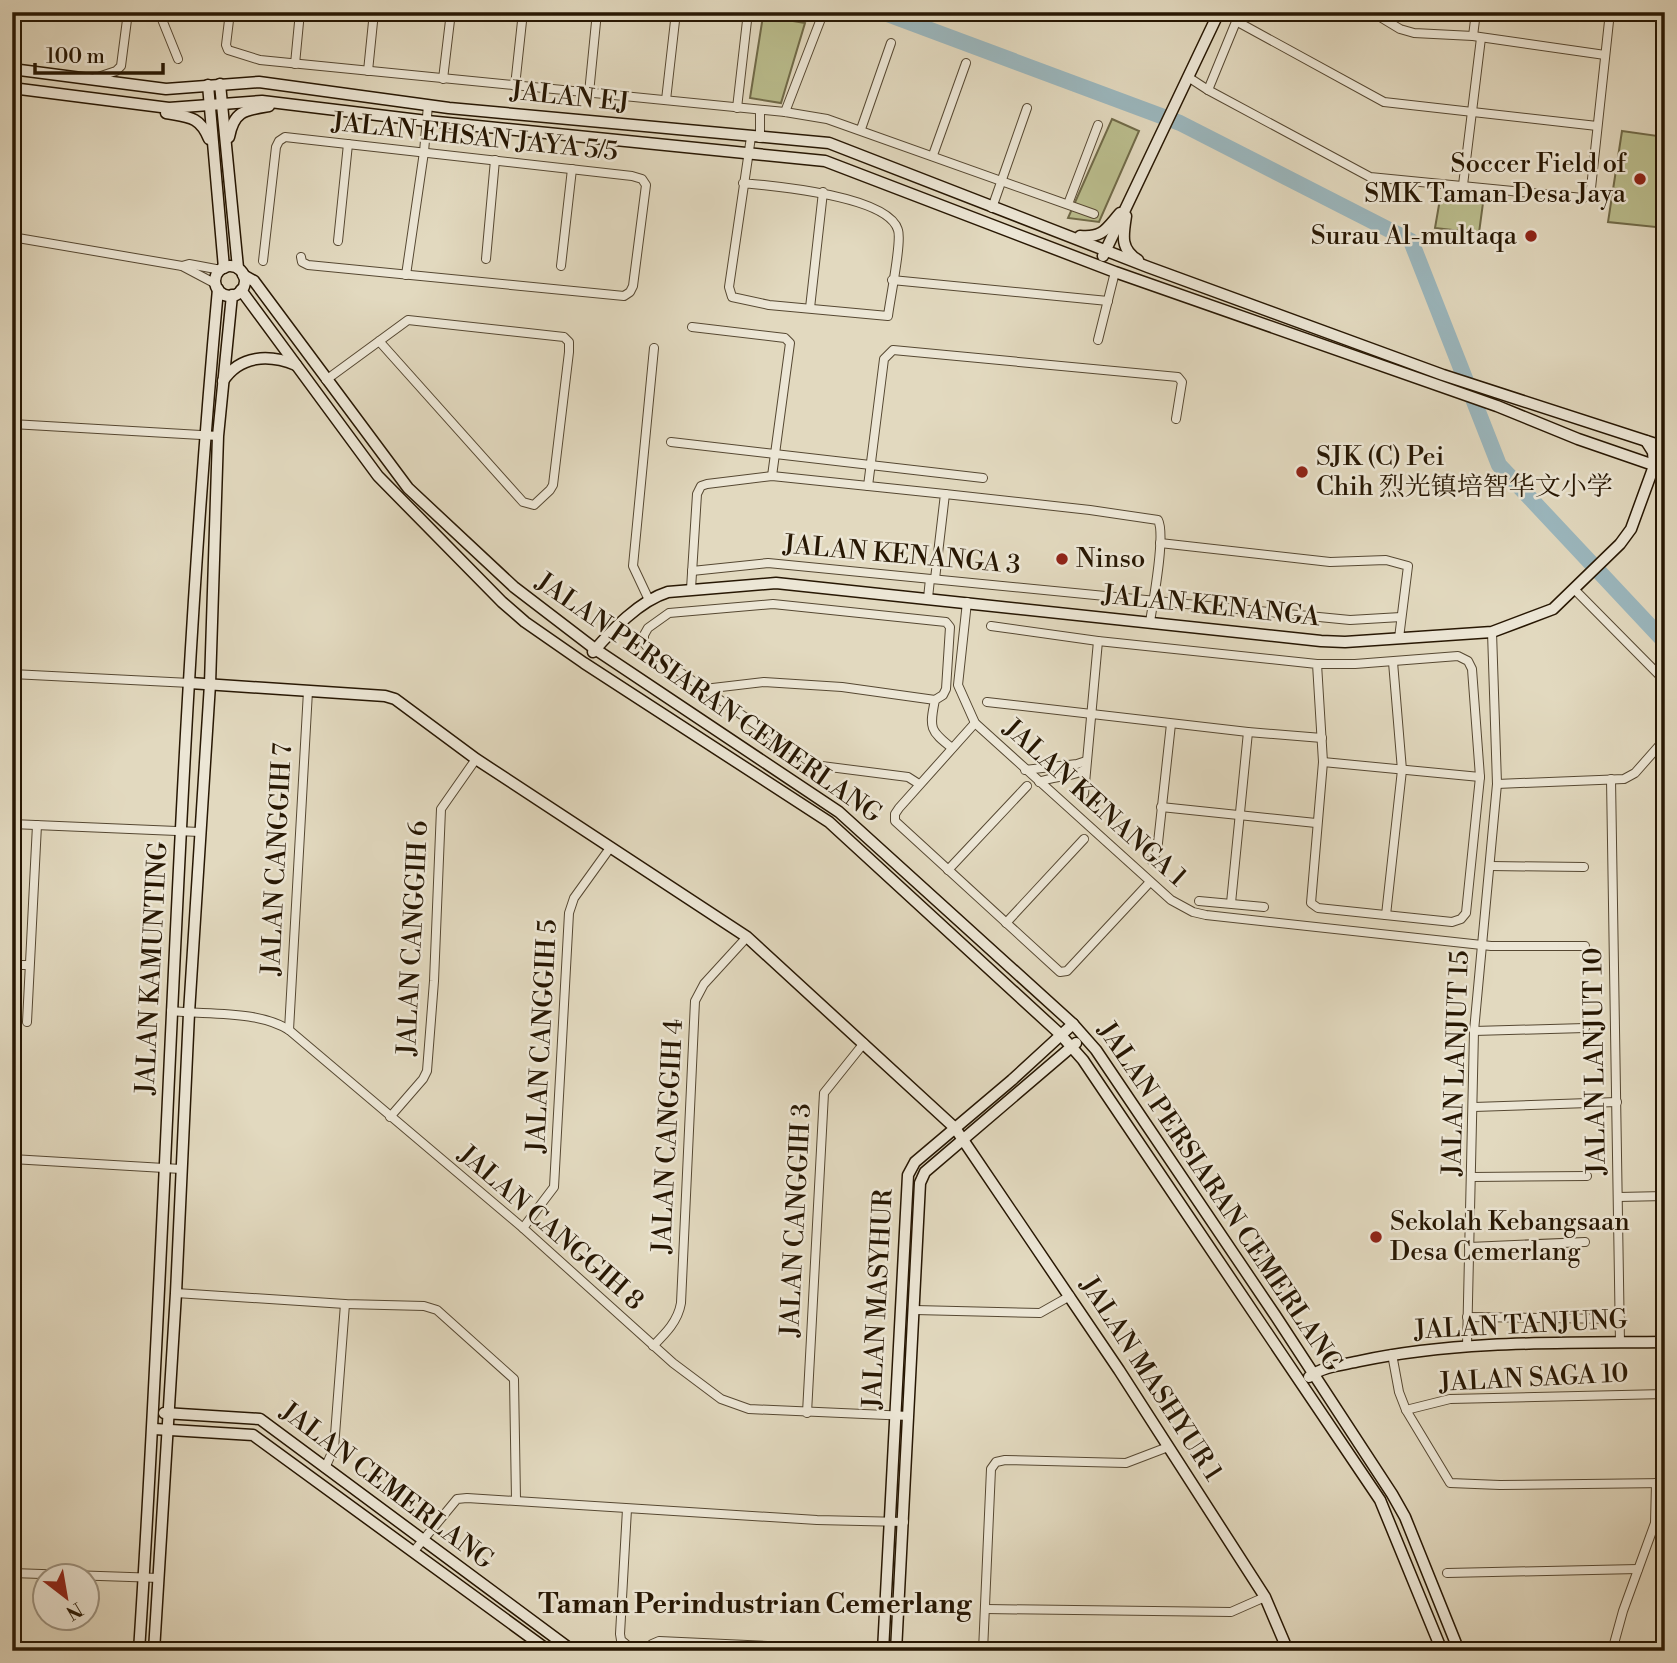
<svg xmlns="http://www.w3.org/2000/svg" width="1677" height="1663" font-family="'Libre Bodoni','Noto Serif SC',serif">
<rect width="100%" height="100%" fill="#e2d9bf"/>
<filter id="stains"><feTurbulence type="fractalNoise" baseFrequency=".00286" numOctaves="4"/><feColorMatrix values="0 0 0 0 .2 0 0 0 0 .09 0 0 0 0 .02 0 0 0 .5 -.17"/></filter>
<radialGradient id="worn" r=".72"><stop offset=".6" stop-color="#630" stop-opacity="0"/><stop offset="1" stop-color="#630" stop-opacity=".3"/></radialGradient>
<g fill="#babd8d" stroke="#706a48" stroke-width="2">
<polygon points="1410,12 1464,12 1462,21 1426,21"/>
<polygon points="763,16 805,23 781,103 750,98"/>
<polygon points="1112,119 1139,131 1099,222 1068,218"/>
<polygon points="1622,131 1665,137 1665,228 1608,222"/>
<polygon points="1440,199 1483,203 1479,233 1435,228"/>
</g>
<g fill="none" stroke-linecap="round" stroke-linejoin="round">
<polyline stroke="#9bb7be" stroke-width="16" points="882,12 1180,123 1411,241 1499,465 1665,642"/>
<defs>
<g id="street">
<polyline points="159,12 178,59"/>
<polyline points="230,12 226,45 228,50 260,60 785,112 827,119 1094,214"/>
<polyline points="1372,12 1400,29 1414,33 1473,36 1605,55"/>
<polyline points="1236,21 1384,102 1597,126"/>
<polyline points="1473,36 1476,12"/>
<polyline points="295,64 300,12"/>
<polyline points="368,71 374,12"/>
<polyline points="1188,77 1208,90 1370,177 1583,198 1589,194 1591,188 1610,12"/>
<polyline points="95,78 116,71 121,66 128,12"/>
<polyline points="443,79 451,12"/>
<polyline points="515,86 523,12"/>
<polyline points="1208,90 1240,12"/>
<polyline points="589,93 597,12"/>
<polyline points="666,100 676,12"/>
<polyline points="737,108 748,12"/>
<polyline points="760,110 760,138"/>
<polyline points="785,112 822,16"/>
<polyline points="861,129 891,43"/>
<polyline points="933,155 966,63"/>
<path d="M743,183C775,186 888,196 898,230C902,242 890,299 888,316L769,305L732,297L729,287L751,137"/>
<polyline points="1463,185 1481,38"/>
<polyline points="1068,204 1098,125"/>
<polyline points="992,208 1027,108"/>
<polyline points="12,237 182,266 216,284"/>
<polyline points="338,241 348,144"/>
<polyline points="486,259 495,160"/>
<polyline points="263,261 276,147 279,141 285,137 632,176 642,179 646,185 633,286 630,292 624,296 308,265 302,262 301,257"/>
<polyline points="182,266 189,264 221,270"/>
<polyline points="561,266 572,169"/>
<polyline points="406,275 424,152 428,105"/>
<polyline points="892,280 1108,301"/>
<polyline points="810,308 823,192"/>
<polyline points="692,327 785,338 790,343 772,476"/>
<polyline points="1098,340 1115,272"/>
<polyline points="326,380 408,320 564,337 569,342 569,352 553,485 550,490 534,505 523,502 379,341"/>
<polyline points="12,424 218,436"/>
<polyline points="671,442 983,478"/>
<polyline points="868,486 884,359 893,350 1178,377 1182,382 1176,419"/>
<path d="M945,494L1090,510L1158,520C1166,535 1153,602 1150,622"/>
<polyline points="1160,543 1330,562 1386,560 1408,566 1399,638"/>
<polyline points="692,571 768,563 1350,620 1401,617"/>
<polyline points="691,589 697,494 701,486 707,484 772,476 945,494 935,579"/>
<polyline points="1574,589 1665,681"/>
<polyline points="928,598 930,579"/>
<polyline points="649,600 633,566 654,348"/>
<polyline points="967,602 958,685 975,723 1171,900 1193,912 1206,915 1491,946 1585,946"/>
<polyline points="991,626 1098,641 1317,664 1355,664 1458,656 1468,661 1472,669 1480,777 1466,913 1461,919 1452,922 1318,908 1311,903 1323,762 1317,664"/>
<polyline points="12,674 190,683"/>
<polyline points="704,689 764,682 842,687 935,700"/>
<polyline points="987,702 1248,732 1322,738"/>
<polyline points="975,723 899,808 895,814 895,821 1060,972 1067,971 1150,882"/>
<polyline points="1323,762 1480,777"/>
<polyline points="1025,770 1077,764 1086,761"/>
<polyline points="1611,779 1620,1343"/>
<path d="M1039,782C1053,776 1075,777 1085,769"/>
<path d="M919,784L908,777L814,765L651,652L644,643V635L648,628L669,613L773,604L946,622L950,627L946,689L943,695L935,700C929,728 930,731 952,748"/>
<polyline points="1497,784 1624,779 1635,773 1665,739"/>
<polyline points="1084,794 1098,641"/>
<polyline points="1161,807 1316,823"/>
<polyline points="12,824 200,832"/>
<polyline points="1151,860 1157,852 1171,724"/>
<polyline points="1491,866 1584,867"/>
<polyline points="948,870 1027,786"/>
<polyline points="1199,901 1264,907"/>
<polyline points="1231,903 1248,732"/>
<polyline points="1386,915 1402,770 1393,662"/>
<polyline points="1006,923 1084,839"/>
<polyline points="12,965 29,965"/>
<path d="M171,1011C207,1015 258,1010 289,1030L523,1228L673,1363L721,1399L749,1409L909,1416"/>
<polyline points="27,1022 37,825"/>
<polyline points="289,1030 308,691"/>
<polyline points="1474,1031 1585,1028"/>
<polyline points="1474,1107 1617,1102"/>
<polyline points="390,1117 423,1079 427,1071 434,981 441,809 476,759"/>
<polyline points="12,1159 181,1169"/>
<polyline points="1472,1177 1587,1176"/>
<polyline points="1618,1197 1665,1196"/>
<polyline points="523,1228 554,1187 569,913 574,898 610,848"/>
<polyline points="1469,1247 1585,1242"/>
<polyline points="176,1293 345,1304 424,1306 437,1310 514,1379 516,1500"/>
<polyline points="915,1310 1040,1313 1070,1296"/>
<polyline points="1467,1317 1620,1319"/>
<path d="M653,1346C666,1333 678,1321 681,1303L695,1001L704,984L747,937"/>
<polyline points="1467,1346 1474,1031 1497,784 1492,632"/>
<polyline points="1392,1354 1399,1392 1406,1410 1450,1483 1500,1485 1665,1483"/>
<polyline points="1406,1410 1450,1399 1665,1394"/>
<polyline points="807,1413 824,1093 864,1043"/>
<polyline points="325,1468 334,1448 345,1304"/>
<polyline points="627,1509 620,1634 621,1640 634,1651"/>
<polyline points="414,1551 457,1499 467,1498 817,1520 904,1522"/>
<polyline points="12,1573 159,1578"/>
<polyline points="1447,1573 1638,1569"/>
<polyline points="986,1609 1231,1612 1265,1597"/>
<polyline points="648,1651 652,1644 659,1641 879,1651"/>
<polyline points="983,1651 991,1469 996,1462 1005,1460 1126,1463 1168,1447"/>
<polyline points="1612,1651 1623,1611 1655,1523 1656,1483"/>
</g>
<g id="secondary">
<polyline points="12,69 166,89 259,82 449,108 829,143 1148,267 1443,375 1665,447"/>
<polyline points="220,84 238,268"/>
<polyline points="208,85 224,268"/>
<polyline points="12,88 169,108 262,101 427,121 825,161 1115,272 1497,406 1578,439 1665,469"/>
<path d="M166,113C188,117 200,116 209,139"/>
<path d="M229,137C234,111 244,110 269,106"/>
<path d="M1126,216C1123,235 1120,249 1138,260"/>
<path d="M1080,236C1103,238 1106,229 1120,213"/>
<polyline points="1103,256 1219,12"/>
<circle cx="230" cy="281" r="15"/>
<polyline points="243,275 254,281 408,488 514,587 595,649 839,812 1073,1024 1096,1050 1275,1315 1392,1494 1405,1517 1459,1651"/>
<polyline points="241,290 378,476 502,602 525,622 584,663 829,822 1060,1034 1083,1060 1380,1500 1442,1651"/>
<path d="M223,381C240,355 269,354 296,365"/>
<path d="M593,652C612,630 639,601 668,592L776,583L1321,641L1345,642L1492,632L1553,609L1620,544L1631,529L1654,466L1653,452L1646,441"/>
<polyline points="190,683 385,696 395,699 476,759 747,937 955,1128 1119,1370 1265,1597 1288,1651"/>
<path d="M1309,1377C1323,1366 1343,1365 1360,1361C1459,1340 1563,1343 1665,1342"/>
<polyline points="164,1413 260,1419 573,1651"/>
<polyline points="154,1429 253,1435 549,1651"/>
<path d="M139,1651C169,1197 176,742 218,289"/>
<polyline points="154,1651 176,1293 189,1013 210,684 218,436 232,295"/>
<polyline points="883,1651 908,1175 915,1162 1012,1080 1073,1024"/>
<polyline points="896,1651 920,1183 925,1172 1076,1043"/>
</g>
</defs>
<use href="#street" stroke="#564832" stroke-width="10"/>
<use href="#secondary" stroke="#271703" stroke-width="13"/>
<use href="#street" stroke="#ece6d5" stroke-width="8"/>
<use href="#secondary" stroke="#ece6d5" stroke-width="10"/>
</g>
<g fill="#8f2418" stroke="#ece6d5" stroke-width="2.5">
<circle cx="1640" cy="179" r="7"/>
<circle cx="1531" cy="236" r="7"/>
<circle cx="1302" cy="472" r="7"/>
<circle cx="1062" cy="559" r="7"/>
<circle cx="1376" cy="1237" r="7"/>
</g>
<g text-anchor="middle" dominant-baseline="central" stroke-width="5" stroke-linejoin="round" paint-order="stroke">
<g font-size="26" fill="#271703" stroke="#ece6d5">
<text transform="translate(570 97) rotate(6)">JALAN EJ</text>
<text transform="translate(475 137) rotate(6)">JALAN EHSAN JAYA 5/5</text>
<text transform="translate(902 555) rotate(5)">JALAN KENANGA 3</text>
<text transform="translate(1211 606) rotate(6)">JALAN KENANGA</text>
<text transform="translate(709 698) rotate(35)">JALAN PERSIARAN CEMERLANG</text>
<text transform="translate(1095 803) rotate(42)">JALAN KENANGA 1</text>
<text transform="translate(277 859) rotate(-87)">JALAN CANGGIH 7</text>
<text transform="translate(413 938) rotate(-87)">JALAN CANGGIH 6</text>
<text transform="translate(152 968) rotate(-87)">JALAN KAMUNTING</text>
<text transform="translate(542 1036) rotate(-87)">JALAN CANGGIH 5</text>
<text transform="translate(1595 1061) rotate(-91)">JALAN LANJUT 10</text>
<text transform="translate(1456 1063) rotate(-88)">JALAN LANJUT 15</text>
<text transform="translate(668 1136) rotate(-87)">JALAN CANGGIH 4</text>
<text transform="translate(1220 1197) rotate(56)">JALAN PERSIARAN CEMERLANG</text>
<text transform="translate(796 1220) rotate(-87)">JALAN CANGGIH 3</text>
<text transform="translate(551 1228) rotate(41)">JALAN CANGGIH 8</text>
<text transform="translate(878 1299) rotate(-87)">JALAN MASYHUR</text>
<text transform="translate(1521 1325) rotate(-3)">JALAN TANJUNG</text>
<text transform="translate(1534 1378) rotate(-3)">JALAN SAGA 10</text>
<text transform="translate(1151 1379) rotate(57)">JALAN MASHYUR 1</text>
<text transform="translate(387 1486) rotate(37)">JALAN CEMERLANG</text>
</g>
<g font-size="26" fill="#271703" stroke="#ece6d5" text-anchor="start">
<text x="1626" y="164" text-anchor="end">Soccer Field of<tspan x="1626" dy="30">SMK Taman Desa Jaya</tspan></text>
<text x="1517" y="236" text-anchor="end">Surau Al-multaqa</text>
<text x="1316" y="457">SJK (C) Pei<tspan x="1316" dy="30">Chih 烈光镇培智华文小学</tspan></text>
<text x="1076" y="559">Ninso</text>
<text x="1390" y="1222">Sekolah Kebangsaan<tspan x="1390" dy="30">Desa Cemerlang</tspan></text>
</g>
<g font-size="28" font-weight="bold" fill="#271703" stroke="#ece6d5">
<text x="755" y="1604">Taman Perindustrian Cemerlang</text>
</g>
</g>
<rect width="1677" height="1663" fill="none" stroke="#e2d9bf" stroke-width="42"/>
<rect x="14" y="14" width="1649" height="1635" fill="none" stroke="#271703" stroke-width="3.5"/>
<rect x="21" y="21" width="1635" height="1621" fill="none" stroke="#271703" stroke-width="2"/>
<g transform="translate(66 1597) rotate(149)"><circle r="33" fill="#ece6d5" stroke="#9d9381" stroke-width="2"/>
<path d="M0-5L12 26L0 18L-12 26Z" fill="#8f2418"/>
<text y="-10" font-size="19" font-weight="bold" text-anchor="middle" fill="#271703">N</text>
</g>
<path d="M35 63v10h128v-10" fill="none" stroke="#271703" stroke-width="3.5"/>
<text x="46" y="63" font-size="21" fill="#271703" stroke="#ece6d5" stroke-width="5" paint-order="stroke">100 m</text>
<rect width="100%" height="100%" filter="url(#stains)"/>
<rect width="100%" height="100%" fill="url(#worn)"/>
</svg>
